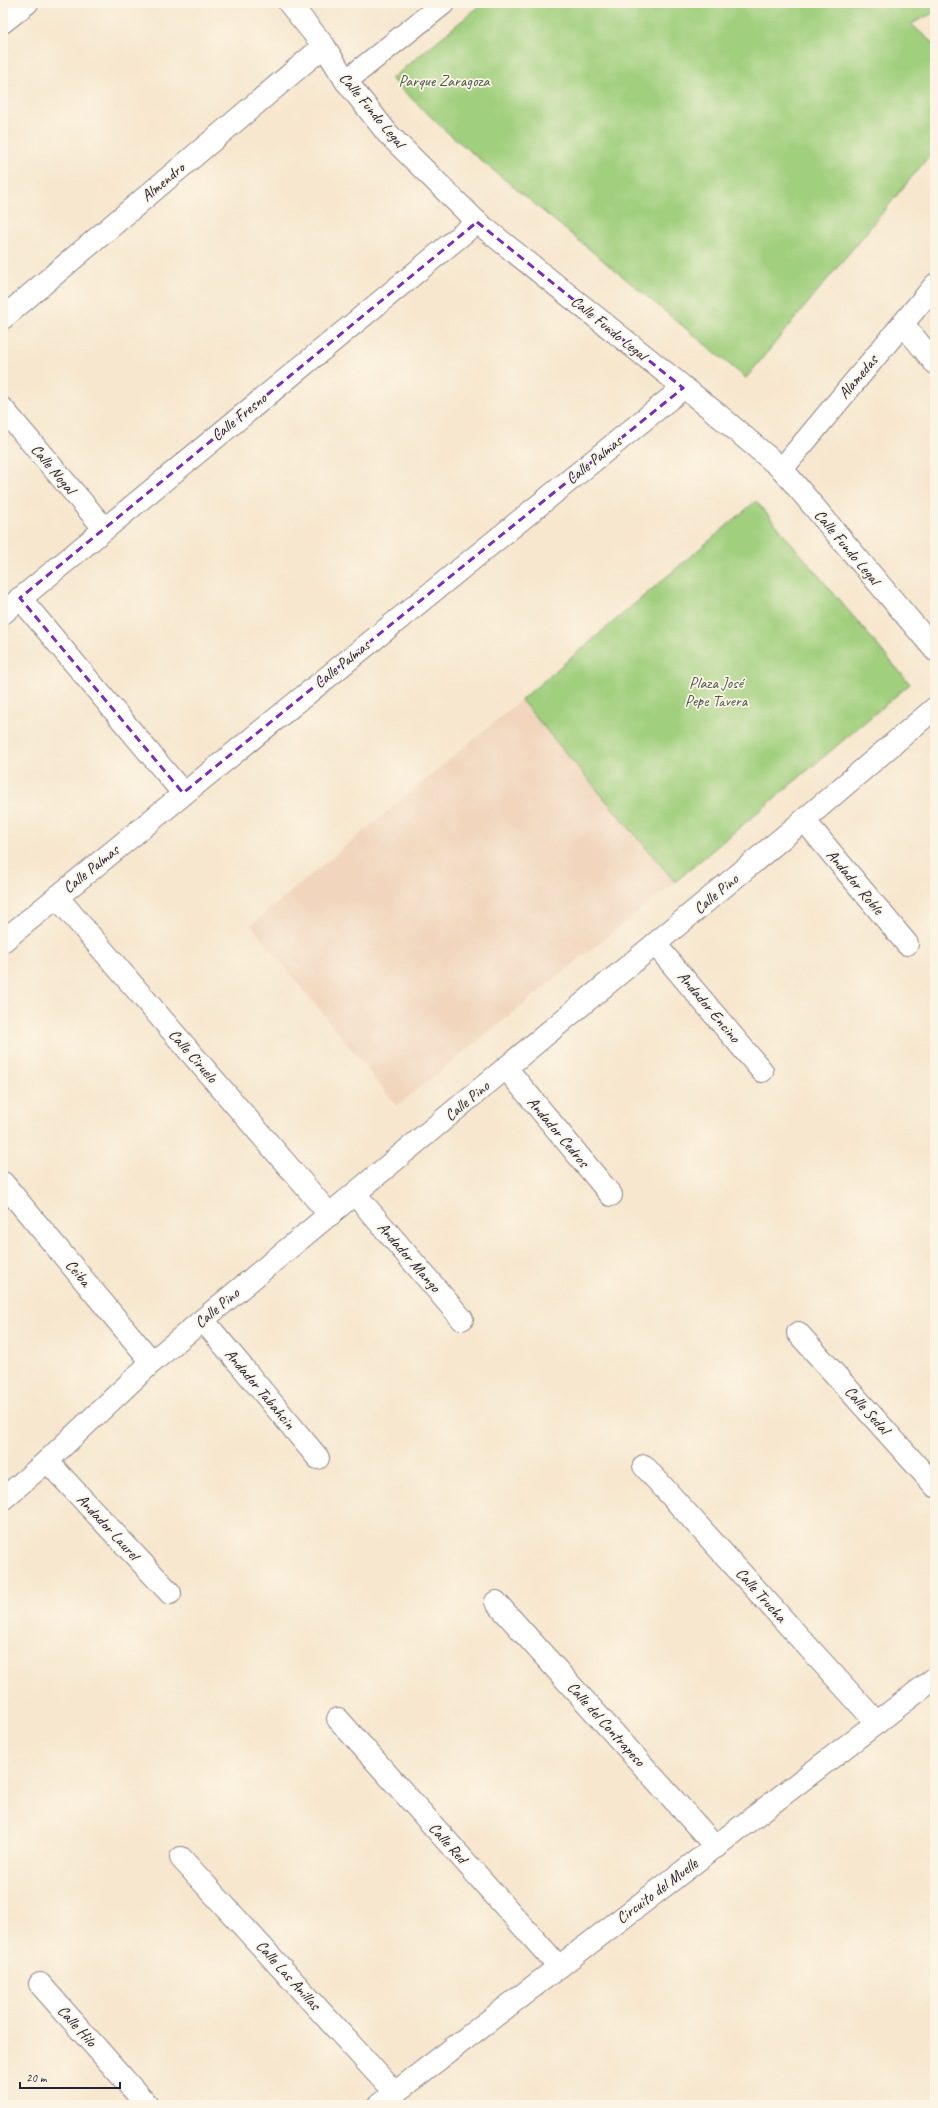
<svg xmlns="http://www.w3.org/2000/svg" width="938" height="2108" font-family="Caveat,sans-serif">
<rect width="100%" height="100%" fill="#fcf5e5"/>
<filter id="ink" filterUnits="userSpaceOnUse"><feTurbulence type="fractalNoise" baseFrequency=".025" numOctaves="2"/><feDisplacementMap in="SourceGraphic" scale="8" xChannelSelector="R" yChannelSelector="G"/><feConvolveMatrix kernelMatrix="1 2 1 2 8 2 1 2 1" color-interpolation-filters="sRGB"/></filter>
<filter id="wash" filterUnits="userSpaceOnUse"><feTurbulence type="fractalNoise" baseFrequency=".012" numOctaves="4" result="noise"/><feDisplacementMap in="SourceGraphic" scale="16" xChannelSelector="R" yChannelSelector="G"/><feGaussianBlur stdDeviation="0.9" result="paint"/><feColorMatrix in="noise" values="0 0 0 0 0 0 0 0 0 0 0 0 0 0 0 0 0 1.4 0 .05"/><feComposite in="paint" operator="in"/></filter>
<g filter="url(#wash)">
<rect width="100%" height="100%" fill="#f7e7ce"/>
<polygon fill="#f1d5bd" points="521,700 675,882 397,1106 251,925"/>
<g fill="#a0cf7d" stroke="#61785c">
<polygon points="483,3 935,3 935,12 911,24 935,45 935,149 746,378 448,133 391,79"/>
<polygon points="756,501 910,684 675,882 521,700"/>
</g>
</g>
<g filter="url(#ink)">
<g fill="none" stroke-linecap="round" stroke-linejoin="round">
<defs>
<g id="minor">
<polyline points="289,3 324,46 346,81 388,134 477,222 716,413 782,469 935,650"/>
<polyline points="3,22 27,3"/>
<polyline points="346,81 444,3"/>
<polyline points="3,318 324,46"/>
<polyline points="903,324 935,363"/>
<polyline points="3,409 104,528"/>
<polyline points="782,469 935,285"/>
<polyline points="20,598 183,793"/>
<polyline points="3,613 477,222"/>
<polyline points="804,820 907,944"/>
<polyline points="57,897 330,1215"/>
<polyline points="3,941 683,388"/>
<polyline points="655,944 762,1071"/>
<polyline points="506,1068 611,1195"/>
<polyline points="3,1183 152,1362"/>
<polyline points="355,1194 462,1319"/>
<polyline points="203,1320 318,1458"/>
<polyline points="798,1333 935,1486"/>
<polyline points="47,1461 170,1593"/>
<polyline points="644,1466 877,1723"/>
<polyline points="3,1499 47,1461 152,1362 804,820 935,708"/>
<polyline points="496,1602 716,1847"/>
<polyline points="338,1719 559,1967"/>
<polyline points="181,1858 395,2093"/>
<polyline points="40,1984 147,2105"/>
<polyline points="379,2105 935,1678"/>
</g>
</defs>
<use href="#minor" stroke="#8c8484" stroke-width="24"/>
<use href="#minor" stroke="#fff" stroke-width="22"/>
</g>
</g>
<path fill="none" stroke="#7b2cbf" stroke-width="3" stroke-dasharray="8 5" stroke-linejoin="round" d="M477,222L683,388L183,793L20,598Z"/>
<g text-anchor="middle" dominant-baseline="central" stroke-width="3.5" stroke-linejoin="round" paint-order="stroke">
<g font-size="16" fill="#48564f" stroke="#fcf5e5">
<text x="444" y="81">Parque Zaragoza</text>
<text x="716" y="683">Plaza José<tspan x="716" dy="18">Pepe Tavera</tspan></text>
</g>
<g font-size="16" fill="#22223b" stroke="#fcf5e5">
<text transform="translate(372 110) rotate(50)">Calle Fundo Legal</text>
<text transform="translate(163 182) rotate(-40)">Almendro</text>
<text transform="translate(609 328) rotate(39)">Calle Fundo Legal</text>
<text transform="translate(858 377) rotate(-50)">Alamedas</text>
<text transform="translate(239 417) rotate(-39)">Calle Fresno</text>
<text transform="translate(594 460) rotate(-39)">Calle Palmas</text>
<text transform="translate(53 469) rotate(50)">Calle Nogal</text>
<text transform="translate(847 547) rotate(50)">Calle Fundo Legal</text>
<text transform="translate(342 664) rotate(-39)">Calle Palmas</text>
<text transform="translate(91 869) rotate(-39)">Calle Palmas</text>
<text transform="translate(855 882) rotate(50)">Andador Roble</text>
<text transform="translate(716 894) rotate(-40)">Calle Pino</text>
<text transform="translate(709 1007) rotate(50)">Andador Encino</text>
<text transform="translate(193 1056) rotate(49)">Calle Ciruelo</text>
<text transform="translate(467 1101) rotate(-40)">Calle Pino</text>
<text transform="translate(558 1132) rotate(50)">Andador Cedros</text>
<text transform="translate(409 1257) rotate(49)">Andador Mango</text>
<text transform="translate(78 1273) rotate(50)">Ceiba</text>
<text transform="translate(217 1308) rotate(-40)">Calle Pino</text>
<text transform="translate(260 1389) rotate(50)">Andador Tabahcin</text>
<text transform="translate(867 1410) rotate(48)">Calle Sedal</text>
<text transform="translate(108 1527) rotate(47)">Andador Laurel</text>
<text transform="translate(761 1595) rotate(48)">Calle Trucha</text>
<text transform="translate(606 1724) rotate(48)">Calle del Contrapeso</text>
<text transform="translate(448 1843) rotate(48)">Calle Red</text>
<text transform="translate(657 1891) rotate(-37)">Circuito del Muelle</text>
<text transform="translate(288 1975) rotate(48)">Calle Las Anillas</text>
<text transform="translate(77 2026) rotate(48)">Calle Hilo</text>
</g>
</g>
<rect width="938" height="2108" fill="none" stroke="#fcf5e5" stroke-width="16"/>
<path d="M20 2082v6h100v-6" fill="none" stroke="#22223b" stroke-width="2"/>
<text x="26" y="2082" font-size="12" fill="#22223b" stroke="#fcf5e5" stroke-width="3" paint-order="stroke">20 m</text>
</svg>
